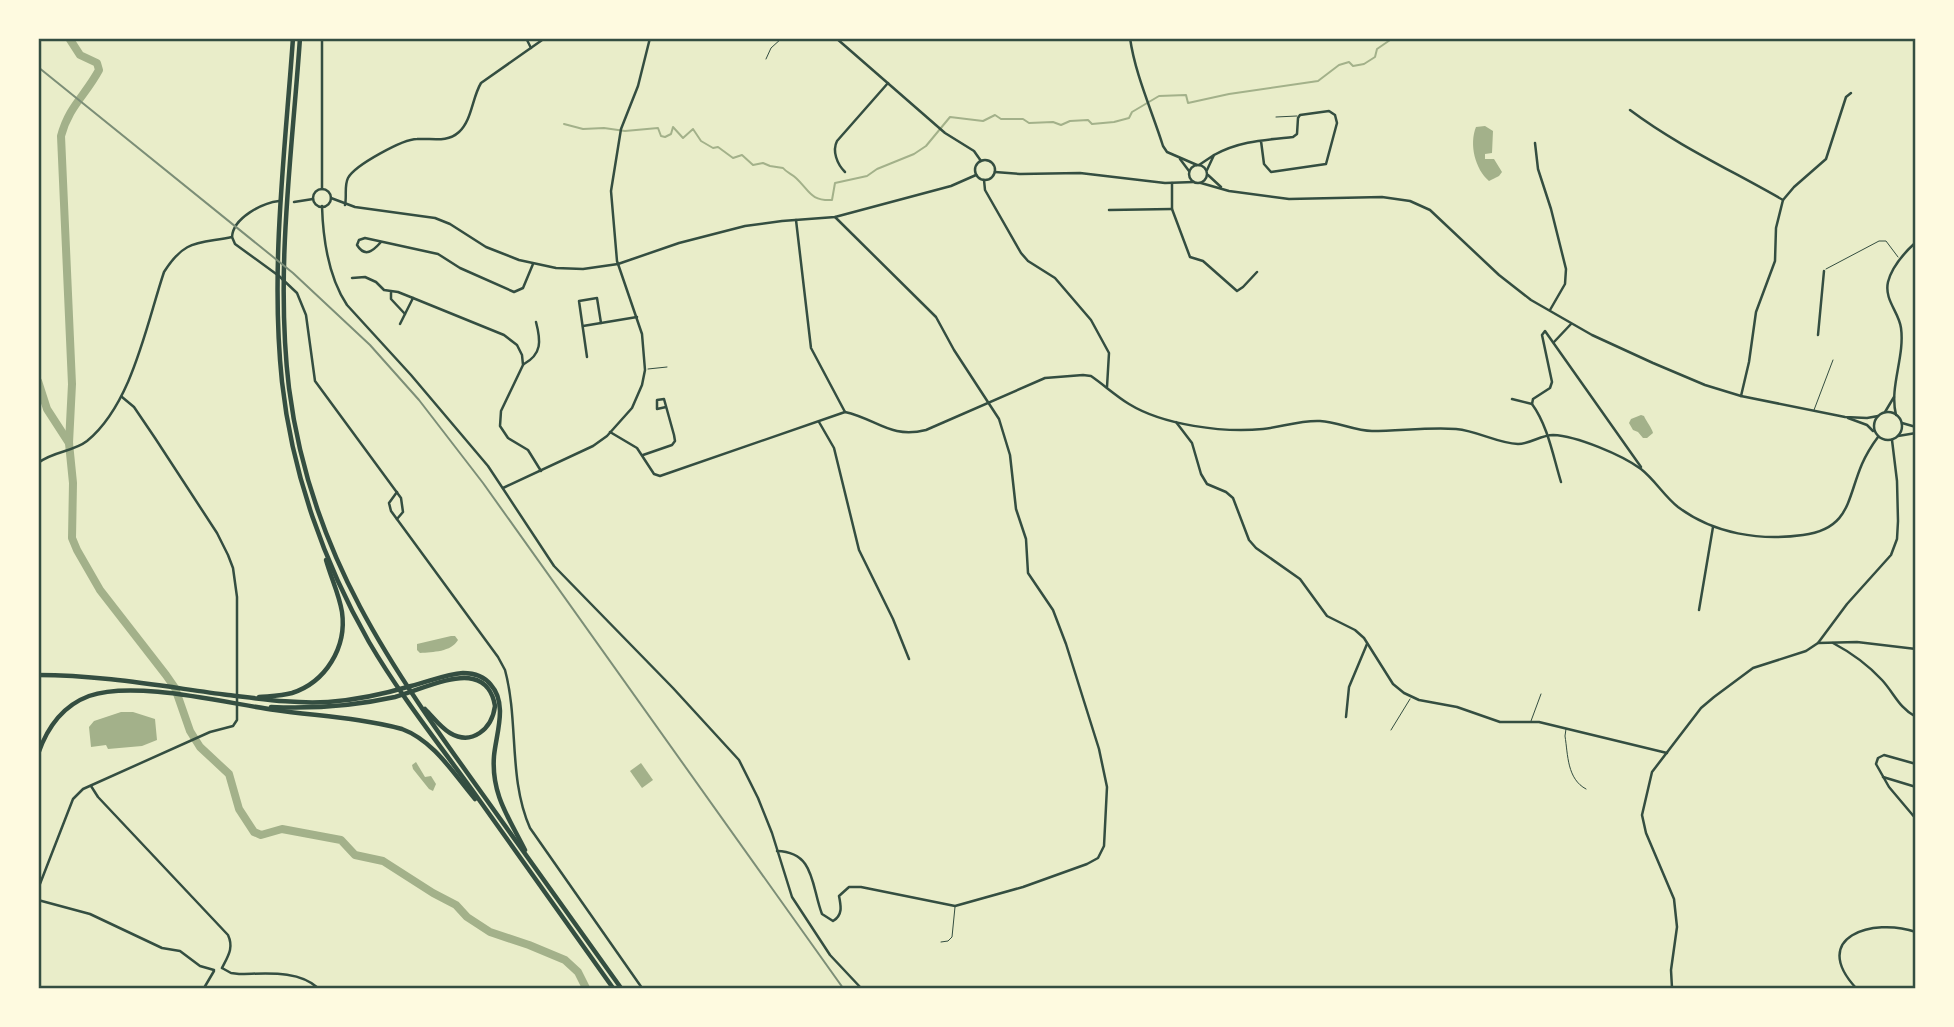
<svg xmlns="http://www.w3.org/2000/svg" width="1954" height="1027" font-family="Literata,serif">
<rect width="100%" height="100%" fill="#e9edc9"/>
<g fill="#a3b18a">
<path d="M1485,126L1493,131L1492,153L1485,154V159H1494L1502,172L1499,176L1489,181C1475,169 1469,144 1476,127Z"/>
<path d="M1641,415L1644,416C1646,421 1652,428 1653,433L1647,438H1643L1638,432L1633,430L1629,423L1631,419Z"/>
<path d="M451,636H455L458,640C451,652 433,652 420,653L417,650V644Z"/>
<polygon points="121,712 133,712 155,719 157,740 142,746 108,749 106,745 91,747 89,727 94,721"/>
<polygon points="416,762 425,777 431,776 436,784 433,791 429,789 413,769 412,765"/>
<polygon points="641,763 653,780 642,788 630,771"/>
</g>
<g fill="none" stroke-linecap="round" stroke-linejoin="round">
<path stroke="#a3b18a" stroke-width="2" d="M564,124L583,129L604,128L625,131L658,128L661,136L665,137L671,134L673,127L683,138L693,129L701,141L713,148L718,147L733,158L742,155L753,165L763,163L770,166L783,168C787,173 792,174 796,178C810,191 810,201 832,200L835,183L867,176L877,169L914,154L926,146L950,117L983,121L995,115L1001,119H1023L1029,123L1053,122L1061,125L1070,121L1088,120L1092,124L1114,122L1129,118L1132,112L1159,96L1186,95L1188,103L1229,94L1318,81L1339,65L1349,62L1353,66L1364,64L1375,57L1377,49L1393,38"/>
<g stroke="#a3b18a" stroke-width="8">
<path d="M69,38L80,55L97,63L99,70C85,96 69,106 61,136L72,384L69,443L73,483L72,538L77,550L100,590L166,675L175,688L190,731L200,747L229,774L239,809L254,832L261,835L282,829L341,840L355,855L383,861L433,893L456,905L467,917L490,932L529,945L565,960L578,972L586,988"/>
<polyline points="38,381 47,409 69,443"/>
</g>
<g stroke="#344e41" stroke-width="1">
<polyline points="766,59 771,48 782,38"/>
<polyline points="1276,117 1297,116"/>
<polyline points="1826,269 1879,241 1886,241 1898,257"/>
<polyline points="648,369 667,367"/>
<polyline points="1814,410 1833,360"/>
<polyline points="1531,721 1541,694"/>
<path d="M1566,729L1565,736C1568,755 1567,779 1586,789"/>
<polyline points="1391,730 1410,699"/>
<polyline points="941,942 948,941 952,937 955,907"/>
</g>
<g stroke="#344e41" stroke-width="2.5">
<polyline points="526,38 531,48"/>
<path d="M1130,38C1135,74 1152,111 1163,146L1167,152L1197,165"/>
<path d="M1630,110C1678,146 1731,170 1783,200L1776,228L1775,261L1756,312L1749,362L1741,396"/>
<polyline points="1535,143 1538,169 1551,209 1566,269 1565,284 1550,310"/>
<path d="M1214,155C1239,141 1264,140 1293,137L1297,134L1298,118L1300,115L1329,111L1335,115L1337,123L1326,164L1271,172L1264,164L1261,141"/>
<polyline points="1180,159 1189,171"/>
<polyline points="1199,165 1214,155 1207,170"/>
<path d="M845,172C837,164 832,151 837,141L888,83"/>
<polyline points="984,180 985,190 1021,253 1028,261 1055,278 1091,320 1109,353 1107,387"/>
<polyline points="1172,183 1172,209 1190,257 1203,261 1237,291 1243,287 1257,272"/>
<polyline points="1783,200 1794,187 1826,159 1846,97 1851,93"/>
<path d="M345,205C347,196 344,186 348,178C355,165 403,139 417,139C432,138 447,143 459,132C472,120 472,98 481,83L545,38"/>
<polyline points="1109,210 1172,209"/>
<polyline points="796,220 811,348 845,412"/>
<polyline points="232,237 235,244 279,276 297,293 306,315 315,381 401,498 403,512 397,519"/>
<path d="M381,242C373,251 365,258 357,245L359,240L365,238L438,254L460,268L514,292L523,288L533,264"/>
<polyline points="352,278 365,277 376,282 384,290 398,292 413,298 405,314 391,299 391,291"/>
<polyline points="413,298 504,335 517,345 522,355 523,365 501,411 500,426 508,438 528,450 541,471"/>
<polyline points="400,324 405,314"/>
<polyline points="583,326 601,323"/>
<polyline points="1818,335 1824,271"/>
<polyline points="1554,342 1571,324"/>
<polyline points="587,357 579,301 597,298 601,323 637,317"/>
<path d="M524,364C542,354 541,341 536,322"/>
<polyline points="1512,399 1532,404"/>
<polyline points="1885,412 1894,397"/>
<path d="M1896,415C1889,387 1905,357 1901,328C1899,312 1884,300 1888,282C1892,266 1904,253 1916,242"/>
<polyline points="819,422 834,448 859,550 893,619 909,659"/>
<polyline points="1176,422 1192,443 1201,474 1207,484 1226,492 1233,498 1249,540 1256,548 1300,579 1327,616 1355,630 1364,638 1393,684 1404,693 1419,700 1457,707 1500,722 1539,722 1667,753"/>
<path d="M610,432L637,448L654,474L660,476L845,412C877,419 890,439 926,430L1045,378L1083,375L1091,376C1104,385 1116,396 1129,404C1163,425 1223,433 1263,429C1282,427 1300,420 1320,421C1338,422 1355,431 1372,431C1400,431 1428,427 1456,429C1478,431 1497,443 1518,444C1530,444 1541,435 1553,435C1577,436 1622,455 1641,469C1655,480 1664,496 1678,507C1714,534 1760,541 1803,535C1850,529 1847,499 1862,464C1866,455 1872,445 1878,437"/>
<polyline points="643,455 672,445 675,441 674,435 664,399 657,400 657,409 666,407"/>
<path d="M1561,482C1553,456 1548,426 1532,404L1533,399L1550,388L1552,382L1542,335L1545,331L1641,467"/>
<polyline points="503,488 593,446 607,436 632,408 642,385 645,370 642,334 617,261 611,191 621,129 638,86 650,38"/>
<path d="M397,492L389,503L391,511L498,657L505,670C519,722 508,778 530,828L642,988"/>
<polyline points="1699,610 1713,527"/>
<polyline points="1818,643 1857,642 1916,649"/>
<path d="M1833,643C1850,652 1869,666 1882,680C1894,693 1899,708 1916,717"/>
<polyline points="1346,717 1349,687 1367,644"/>
<polyline points="1916,764 1884,755 1878,758 1876,764 1889,787 1916,819"/>
<polyline points="1883,777 1916,787"/>
<path d="M91,786L98,797L228,935C234,948 228,956 222,968"/>
<path d="M777,851C815,852 811,885 822,914L833,921C843,915 841,906 839,896L849,887H861L955,906L1023,887L1087,864L1098,858L1104,846L1107,787L1099,749L1066,644L1053,610L1028,573L1026,539L1016,509L1010,455L999,419L954,350L936,317L835,217"/>
<polyline points="38,889 73,799 83,789 210,732 233,726 237,720 237,597 233,568 228,555 217,533 155,438 134,407 122,397"/>
<polyline points="38,900 90,914 162,948 180,951 200,966 214,970"/>
<path d="M222,968L231,973L239,974C263,974 298,969 318,988"/>
<polyline points="204,988 214,971"/>
<polyline points="1672,988 1671,970 1677,927 1674,899 1646,833 1642,815 1652,772 1701,708 1714,697 1753,668 1806,651 1818,643 1847,604 1891,555 1897,539 1898,521 1897,481 1892,440"/>
<path d="M1856,988C1809,937 1873,917 1916,932"/>
</g>
<g stroke="#344e41" stroke-width="2.5">
<polyline points="836,38 945,133 974,151 981,161"/>
<circle cx="985" cy="170" r="10"/>
<circle cx="1198" cy="174" r="9"/>
<polyline points="995,172 1020,174 1080,173 1165,183 1194,182"/>
<polyline points="1208,175 1221,187"/>
<polyline points="1201,183 1229,191 1289,199 1382,197 1410,201 1430,210 1499,275 1531,300 1592,335 1653,363 1705,385 1741,396 1845,417 1867,418 1878,416"/>
<polyline points="322,189 322,38"/>
<circle cx="322" cy="198" r="9"/>
<polyline points="331,198 355,207 435,218 450,224 486,247 519,260 556,268 583,269 618,264 679,243 745,226 782,221 835,217 951,186 976,175"/>
<polyline points="294,202 313,199"/>
<path d="M322,206C323,239 329,278 347,305L411,375L488,466L554,566L673,688L739,760L758,798L772,833L792,897L830,955L861,988"/>
<circle cx="1888" cy="426" r="14"/>
<polyline points="1848,418 1867,425 1873,431"/>
<polyline points="1902,423 1916,427"/>
<polyline points="1898,436 1916,433"/>
<path d="M38,463C53,451 73,452 87,441C132,404 146,326 164,272C185,239 197,244 232,237C233,218 262,203 279,201"/>
</g>
<g stroke="#344e41" stroke-width="4.5">
<path d="M293,38C285,152 270,268 282,382C292,473 324,563 369,642C400,695 439,744 475,794C521,859 567,924 613,988"/>
<path d="M300,38C292,154 275,272 289,388C310,554 391,667 486,799C531,862 576,925 621,988"/>
<path d="M38,675C102,675 166,687 228,695C262,699 294,704 328,702C357,700 384,694 411,686C428,682 446,674 463,673C473,673 484,676 491,685C508,704 496,734 494,756C491,794 509,818 525,850"/>
<path d="M259,697C270,696 281,696 292,693C326,682 347,647 342,612C339,594 331,578 326,560"/>
<path d="M271,707C313,709 354,706 395,697C417,691 451,674 473,679C486,682 493,693 495,706C492,729 472,746 450,733C440,727 433,717 425,709"/>
<path d="M38,754C47,728 62,706 89,696C135,680 225,703 275,710C317,716 361,718 402,729C434,741 453,773 475,799"/>
</g>
<polyline stroke="#7c8e77" stroke-width="2" points="38,67 293,273 370,345 419,400 483,483 843,988"/>
</g>
<rect width="1954" height="1027" fill="none" stroke="#fefae0" stroke-width="80"/>
<rect x="40" y="40" width="1874" height="947" fill="none" stroke="#344e41" stroke-width="2.5"/>
</svg>
